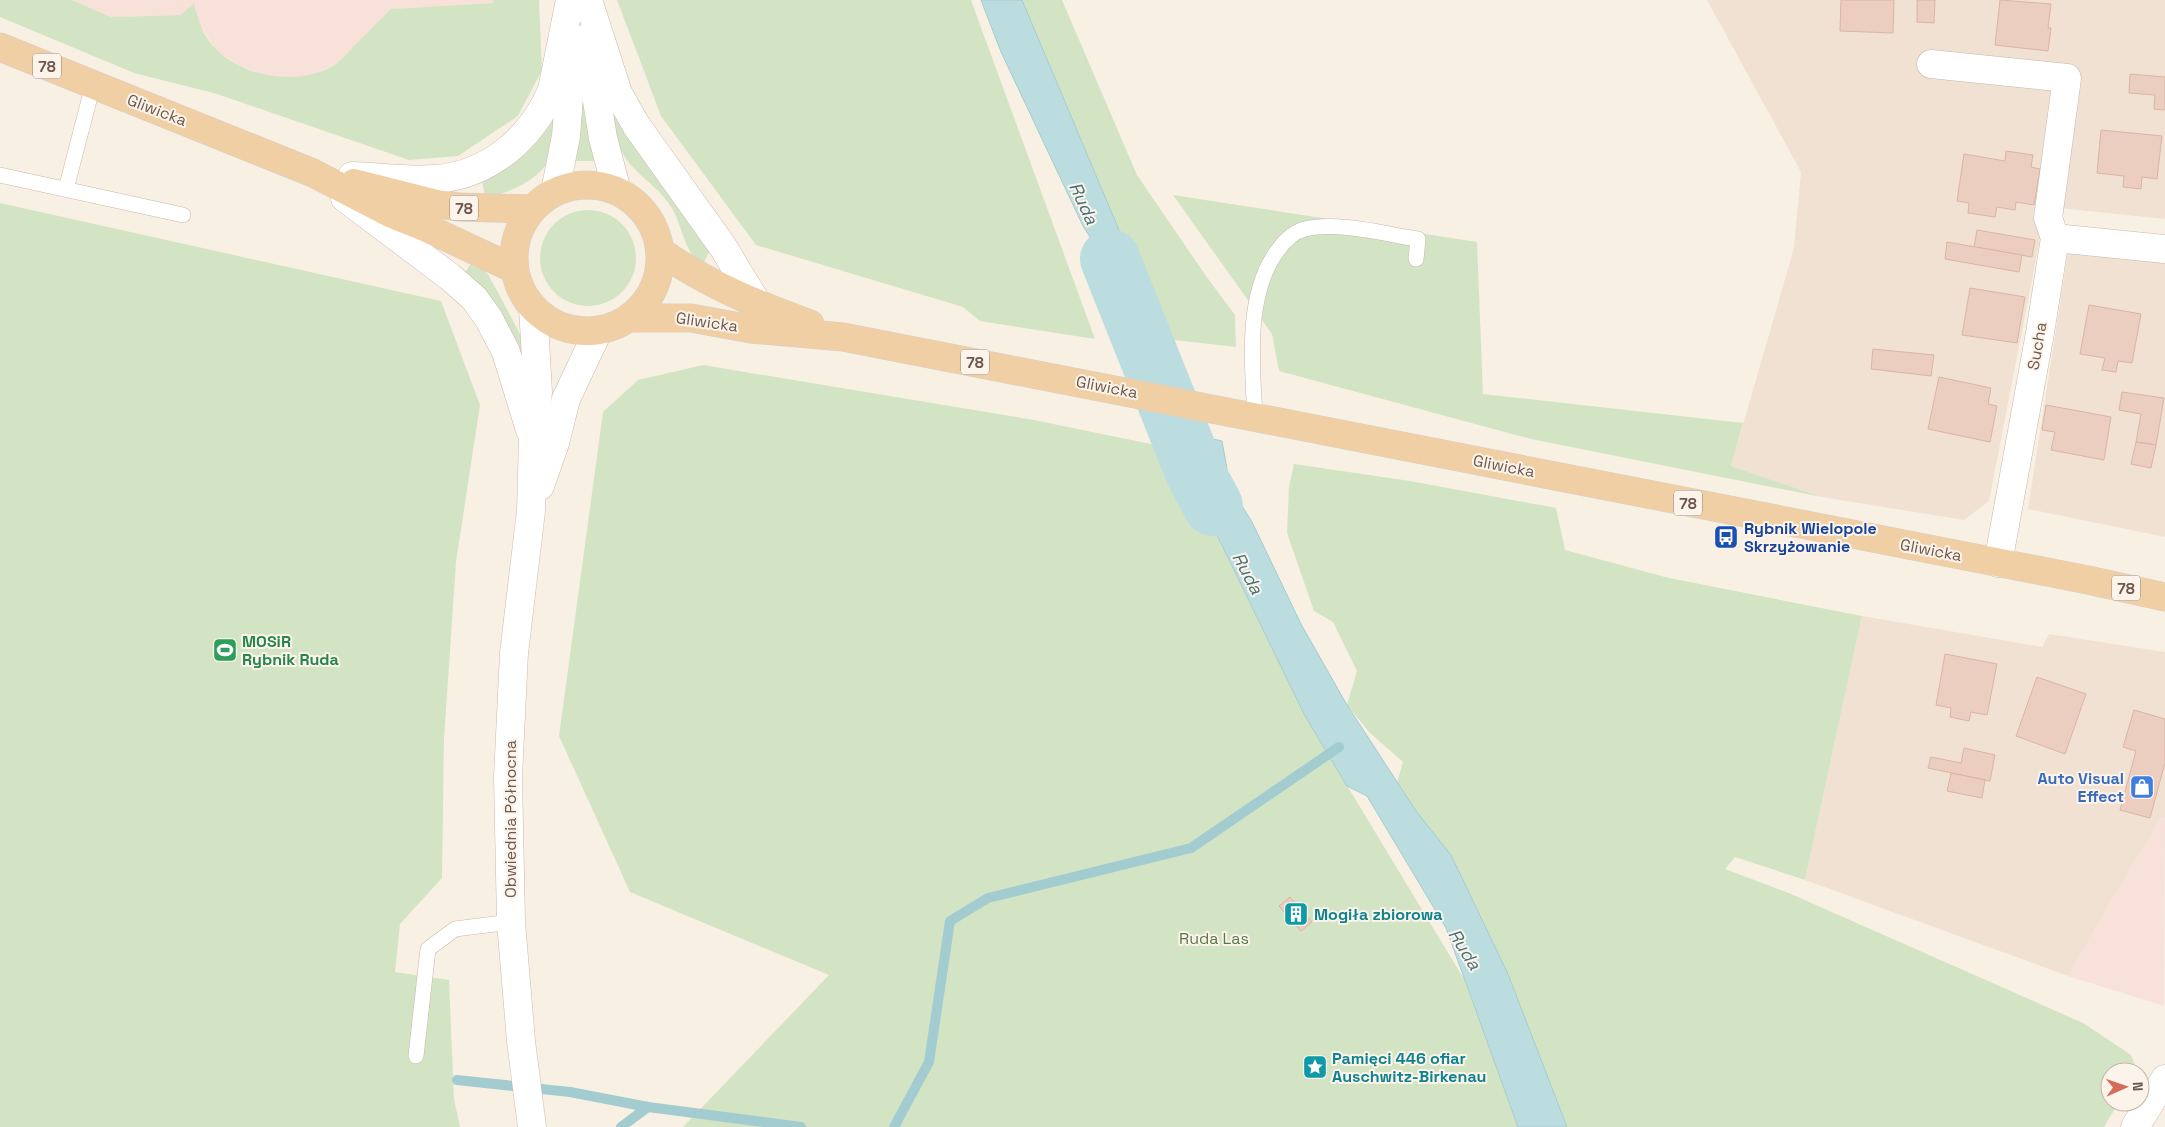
<svg xmlns="http://www.w3.org/2000/svg" width="2165" height="1127" font-family="'Space Grotesk',sans-serif">
<rect width="100%" height="100%" fill="#f9f0e4"/>
<g fill="#f0e1d3">
<polygon points="1707,0 2165,0 2165,219 2059,208 2044,218 1989,501 1964,520 1822,497 1731,466 1794,248 1801,172"/>
<polygon points="2070,239 2165,252 2165,537 2028,509"/>
<polygon points="1862,616 2042,647 2049,634 2165,652 2165,818 2162,817 2120,886 2068,976 1805,880"/>
</g>
<g fill="#f8e1d9">
<polygon points="72,0 493,0 493,3 391,9 356,47 337,63 313,75 289,78 263,74 240,66 217,51 198,23 181,15 111,17"/>
<polygon points="2162,817 2165,818 2164,1006 2068,976 2120,886"/>
</g>
<g fill="#d3e4c5">
<path d="M0,0H72L111,17L181,15L194,3C198,20 203,37 217,50C245,78 304,87 337,63C343,59 348,52 353,47C366,34 378,22 391,9L493,3V0H539L542,70L518,116L458,156L409,160L217,94L134,73L0,17Z"/>
<polygon points="617,0 971,0 1095,339 980,321 963,307 756,245 661,116"/>
<polygon points="1022,0 1062,0 1137,175 1206,276 1235,315 1236,347 1165,339"/>
<polygon points="582,87 596,161 575,161"/>
<path d="M555,111C554,125 555,141 551,155C545,177 506,196 485,197L482,180Z"/>
<path d="M613,113L710,250L702,267C685,251 683,231 674,212C657,179 623,174 615,132C614,125 612,118 613,113Z"/>
<polygon points="1173,195 1477,242 1483,394 1743,423 1731,466 1822,497 1531,439 1279,371 1272,334"/>
<polygon points="0,203 441,301 480,405 456,562 444,739 442,878 400,924 395,972 449,980 454,1099 460,1127 0,1127"/>
<circle cx="588" cy="258" r="48"/>
<polygon points="471,263 481,267 489,276 510,315 521,336 526,365 465,273"/>
<polygon points="703,365 1034,420 1175,449 1305,716 1464,979 1518,1127 683,1127 829,975 630,892 559,736 603,412 638,380"/>
<polygon points="1294,464 1410,481 1556,508 1565,550 1669,578 1862,616 1805,880 1735,857 1725,869 1791,894 2083,1023 2131,1055 2136,1068 2134,1072 2110,1072 2110,1102 2119,1102 2104,1127 1567,1127 1508,974 1451,855 1416,812 1397,782 1403,762 1370,733 1347,705 1357,671 1333,622 1314,611 1287,533 1289,486"/>
</g>
<g fill="#bbdde0" stroke="#a3ccd0">
<polygon points="981,0 1022,0 1165,339 1112,332 1114,298 1100,253 1083,226 1001,52"/>
<polygon points="1152,425 1222,441 1230,486 1252,522 1301,624 1347,705 1416,811 1451,855 1508,974 1567,1127 1518,1127 1446,928 1367,796 1347,786 1305,716 1217,535"/>
</g>
<g fill="none" stroke-linecap="round" stroke-linejoin="round">
<g stroke="#a3ccd0" stroke-width="10">
<polyline points="457,1080 570,1092 648,1107 801,1127"/>
<polyline points="621,1127 648,1107"/>
<polyline points="894,1127 929,1062 950,921 988,898 1191,848 1339,747"/>
</g>
<polyline stroke="#bbdde0" stroke-width="60" points="1110,259 1195,472 1213,506"/>
</g>
<g fill="#ebcebf" stroke="#dbb4a2">
<polygon points="1841,0 1894,0 1893,33 1840,31"/>
<polygon points="1917,0 1935,0 1934,23 1917,22"/>
<polygon points="2000,0 2051,4 2048,28 2051,28 2048,51 1995,45"/>
<polygon points="2130,74 2165,77 2165,110 2154,109 2155,95 2129,93"/>
<polygon points="2101,130 2162,136 2157,179 2142,177 2141,189 2123,187 2124,176 2097,173"/>
<polygon points="2006,151 2033,155 2031,167 2040,169 2034,205 2016,202 2015,210 1997,207 1995,217 1968,213 1969,203 1957,201 1964,154 2005,161"/>
<polygon points="1977,230 2035,240 2032,257 1974,247"/>
<polygon points="1947,242 2022,255 2019,272 1945,259"/>
<polygon points="1970,288 2025,297 2017,343 1962,335"/>
<polygon points="2089,305 2141,314 2132,363 2118,361 2116,372 2102,370 2105,358 2080,354"/>
<polygon points="1873,349 1934,355 1931,376 1871,369"/>
<polygon points="1939,377 1991,388 1988,404 1997,406 1990,442 1928,429"/>
<polygon points="2122,392 2164,398 2156,445 2136,442 2141,414 2119,410"/>
<polygon points="2046,405 2111,417 2104,460 2051,450 2055,432 2042,430"/>
<polygon points="2136,442 2156,445 2151,468 2131,464"/>
<polygon points="1945,654 1997,664 1987,715 1971,712 1969,721 1950,717 1951,708 1936,705"/>
<polygon points="2037,677 2086,694 2065,754 2016,736"/>
<polygon points="2134,710 2165,719 2165,763 2150,818 2120,810 2136,751 2123,747"/>
<polygon points="1964,748 1995,755 1990,781 1928,768 1931,757 1961,763"/>
<polygon points="1951,773 1985,780 1982,798 1947,791"/>
<polygon points="1290,897 1312,922 1301,931 1279,906"/>
</g>
<g fill="none" stroke-linecap="round" stroke-linejoin="round">
<defs>
<g id="lane">
<polyline points="0,175 183,215"/>
<polyline points="66,189 93,85"/>
<path d="M1255,416C1252,364 1245,293 1278,250C1285,240 1293,232 1305,229C1337,221 1385,234 1418,239L1416,259"/>
<polyline points="416,1056 428,949 455,929 511,922"/>
</g>
<g id="street">
<polyline points="1931,64 2067,78 2048,218 2055,238 2040,333 1998,563"/>
<polyline points="2055,238 2165,249"/>
</g>
<g id="secondary">
<polyline points="588,0 618,93 636,125 723,247 758,305"/>
<polyline points="587,38 603,138 617,191"/>
<path d="M352,176C380,177 408,181 436,179C489,175 532,138 552,90L570,0"/>
<polyline points="555,192 566,136 572,60"/>
<polyline points="345,198 450,277 474,298 489,319 506,352 530,430"/>
<polyline points="540,486 555,443 566,399 598,331"/>
<polyline points="532,1127 521,1041 511,922 508,777 514,653 531,511 533,438 538,392 533,307"/>
<polyline points="2135,1127 2165,1079"/>
</g>
<g id="primary">
<polyline points="0,47 313,173 392,214 427,228 514,269"/>
<polyline points="354,183 437,204 459,207 532,209"/>
<circle cx="587" cy="258" r="73"/>
<path d="M660,251C708,285 756,304 810,324"/>
<polyline points="630,318 691,318 751,329 843,337 2088,580 2165,597"/>
</g>
</defs>
<use href="#lane" stroke="#c8b7ac" stroke-width="16"/>
<use href="#street" stroke="#c8b7ac" stroke-width="29"/>
<use href="#secondary" stroke="#cdb9ad" stroke-width="29"/>
<use href="#primary" stroke="#d6d0cd" stroke-width="29"/>
<use href="#lane" stroke="#fff" stroke-width="15"/>
<use href="#street" stroke="#fff" stroke-width="28"/>
<use href="#secondary" stroke="#fff" stroke-width="28"/>
<use href="#primary" stroke="#f0cfa4" stroke-width="28"/>
</g>
<defs>
<symbol id="bus-square" viewBox="-11 -11 22 22"><rect x="-9" y="-9" width="18" height="18" rx="4" fill="#1a4fb4" stroke="#fcf4ea"/><path d="M-5-6H5V4H4V6H2V4H-2V6H-4V4H-5ZM-3.5-4V0h7V-4ZM-3.5 1.2v1.5H-2V1.2ZM2 1.2v1.5H3.5V1.2Z" fill="#fff"/></symbol>
<symbol id="stadium-square" viewBox="-11 -11 22 22"><rect x="-9" y="-9" width="18" height="18" rx="4" fill="#2e9e5b" stroke="#fcf4ea"/><path d="M0-5a6.5 5 0 1 0 0 10a6.5 5 0 1 0 0-10ZM-3.5-1.8h7v3.6h-7Z" fill="#fff"/></symbol>
<symbol id="shop-square" viewBox="-11 -11 22 22"><rect x="-9" y="-9" width="18" height="18" rx="4" fill="#3f7fe0" stroke="#fcf4ea"/><path d="M-5-2.5h2.3a2.7 3.5 0 0 1 5.4 0H5L5.5 6h-11ZM-1.5-2.5h3a1.5 2.3 0 0 0-3 0Z" fill="#fff"/></symbol>
<symbol id="building-square" viewBox="-11 -11 22 22"><rect x="-9" y="-9" width="18" height="18" rx="4" fill="#0f9aa8" stroke="#fcf4ea"/><path d="M-4-6H4V6H1V3H-1V6H-4ZM-2.5-4.3h1.7v1.8h-1.7ZM.8-4.3h1.7v1.8H.8ZM-2.5-1h1.7V.8h-1.7ZM.8-1h1.7V.8H.8Z" fill="#fff"/></symbol>
<symbol id="sight-square" viewBox="-11 -11 22 22"><rect x="-9" y="-9" width="18" height="18" rx="4" fill="#0f9aa8" stroke="#fcf4ea"/><path d="M0-6L1.8-2.2L6-1.7L2.9 1.2L3.7 5.4L0 3.3L-3.7 5.4L-2.9 1.2L-6-1.7L-1.8-2.2Z" fill="#fff"/></symbol>
</defs>
<g fill-rule="evenodd">
<use href="#bus-square" x="1712" y="523" width="28" height="28"/>
<use href="#stadium-square" x="211" y="636" width="28" height="28"/>
<use href="#shop-square" x="2128" y="773" width="28" height="28"/>
<use href="#building-square" x="1282" y="900" width="28" height="28"/>
<use href="#sight-square" x="1301" y="1053" width="28" height="28"/>
</g>
<g text-anchor="middle" dominant-baseline="central" stroke-width="4" stroke-linejoin="round" paint-order="stroke">
<g fill="#fcf4ea" stroke="#99867c" stroke-width="1">
<rect x="33" y="53.5" width="28" height="25" rx="4"/>
<rect x="450" y="195.5" width="28" height="25" rx="4"/>
<rect x="961" y="349.5" width="28" height="25" rx="4"/>
<rect x="1674" y="490.5" width="28" height="25" rx="4"/>
<rect x="2112" y="575.5" width="28" height="25" rx="4"/>
</g>
<g font-size="15" font-weight="bold" fill="#6e574d">
<text x="47" y="66">78</text>
<text x="464" y="208">78</text>
<text x="975" y="362">78</text>
<text x="1688" y="503">78</text>
<text x="2126" y="588">78</text>
</g>
<g font-size="16" fill="#6e574d" stroke="#fcf4ea">
<text transform="translate(157 110) rotate(21)">Gliwicka</text>
<text transform="translate(707 322) rotate(8)">Gliwicka</text>
<text transform="translate(2037 346) rotate(-80)">Sucha</text>
<text transform="translate(1107 387) rotate(11)">Gliwicka</text>
<text transform="translate(1504 466) rotate(11)">Gliwicka</text>
<text transform="translate(1931 550) rotate(11)">Gliwicka</text>
<text transform="translate(510 819) rotate(-90)">Obwiednia Północna</text>
</g>
<g font-size="16" font-weight="bold" fill="#164399" stroke="#fcf4ea" text-anchor="start">
<text x="1744" y="528">Rybnik Wielopole<tspan x="1744" dy="18">Skrzyżowanie</tspan></text>
</g>
<g font-size="16" font-weight="bold" fill="#27864d" stroke="#fcf4ea" text-anchor="start">
<text x="242" y="641">MOSiR<tspan x="242" dy="18">Rybnik Ruda</tspan></text>
</g>
<g font-size="16" font-weight="bold" fill="#366cbe" stroke="#fcf4ea" text-anchor="end">
<text x="2124" y="778">Auto Visual<tspan x="2124" dy="18">Effect</tspan></text>
</g>
<g font-size="16" font-weight="bold" fill="#0d838f" stroke="#fcf4ea" text-anchor="start">
<text x="1314" y="914">Mogiła zbiorowa</text>
<text x="1332" y="1058">Pamięci 446 ofiar<tspan x="1332" dy="18">Auschwitz-Birkenau</tspan></text>
</g>
<g font-size="16" fill="#5a784a" stroke="#fcf4ea">
<text x="1214" y="938">Ruda Las</text>
</g>
<g font-size="18" font-style="italic" fill="#477378" stroke="#fcf4ea">
<text transform="translate(1084 203) rotate(65)">Ruda</text>
<text transform="translate(1248 573) rotate(62)">Ruda</text>
<text transform="translate(1465 949) rotate(58)">Ruda</text>
</g>
</g>
<g transform="translate(2125 1087) rotate(88)"><circle r="24" fill="#fcf4ea" stroke="#c3b5ab"/>
<path d="M0-4L9 19L0 12L-9 19Z" fill="#d46c58"/>
<text y="-8" font-size="14" font-weight="bold" text-anchor="middle" fill="#6e574d">N</text>
</g>
</svg>
